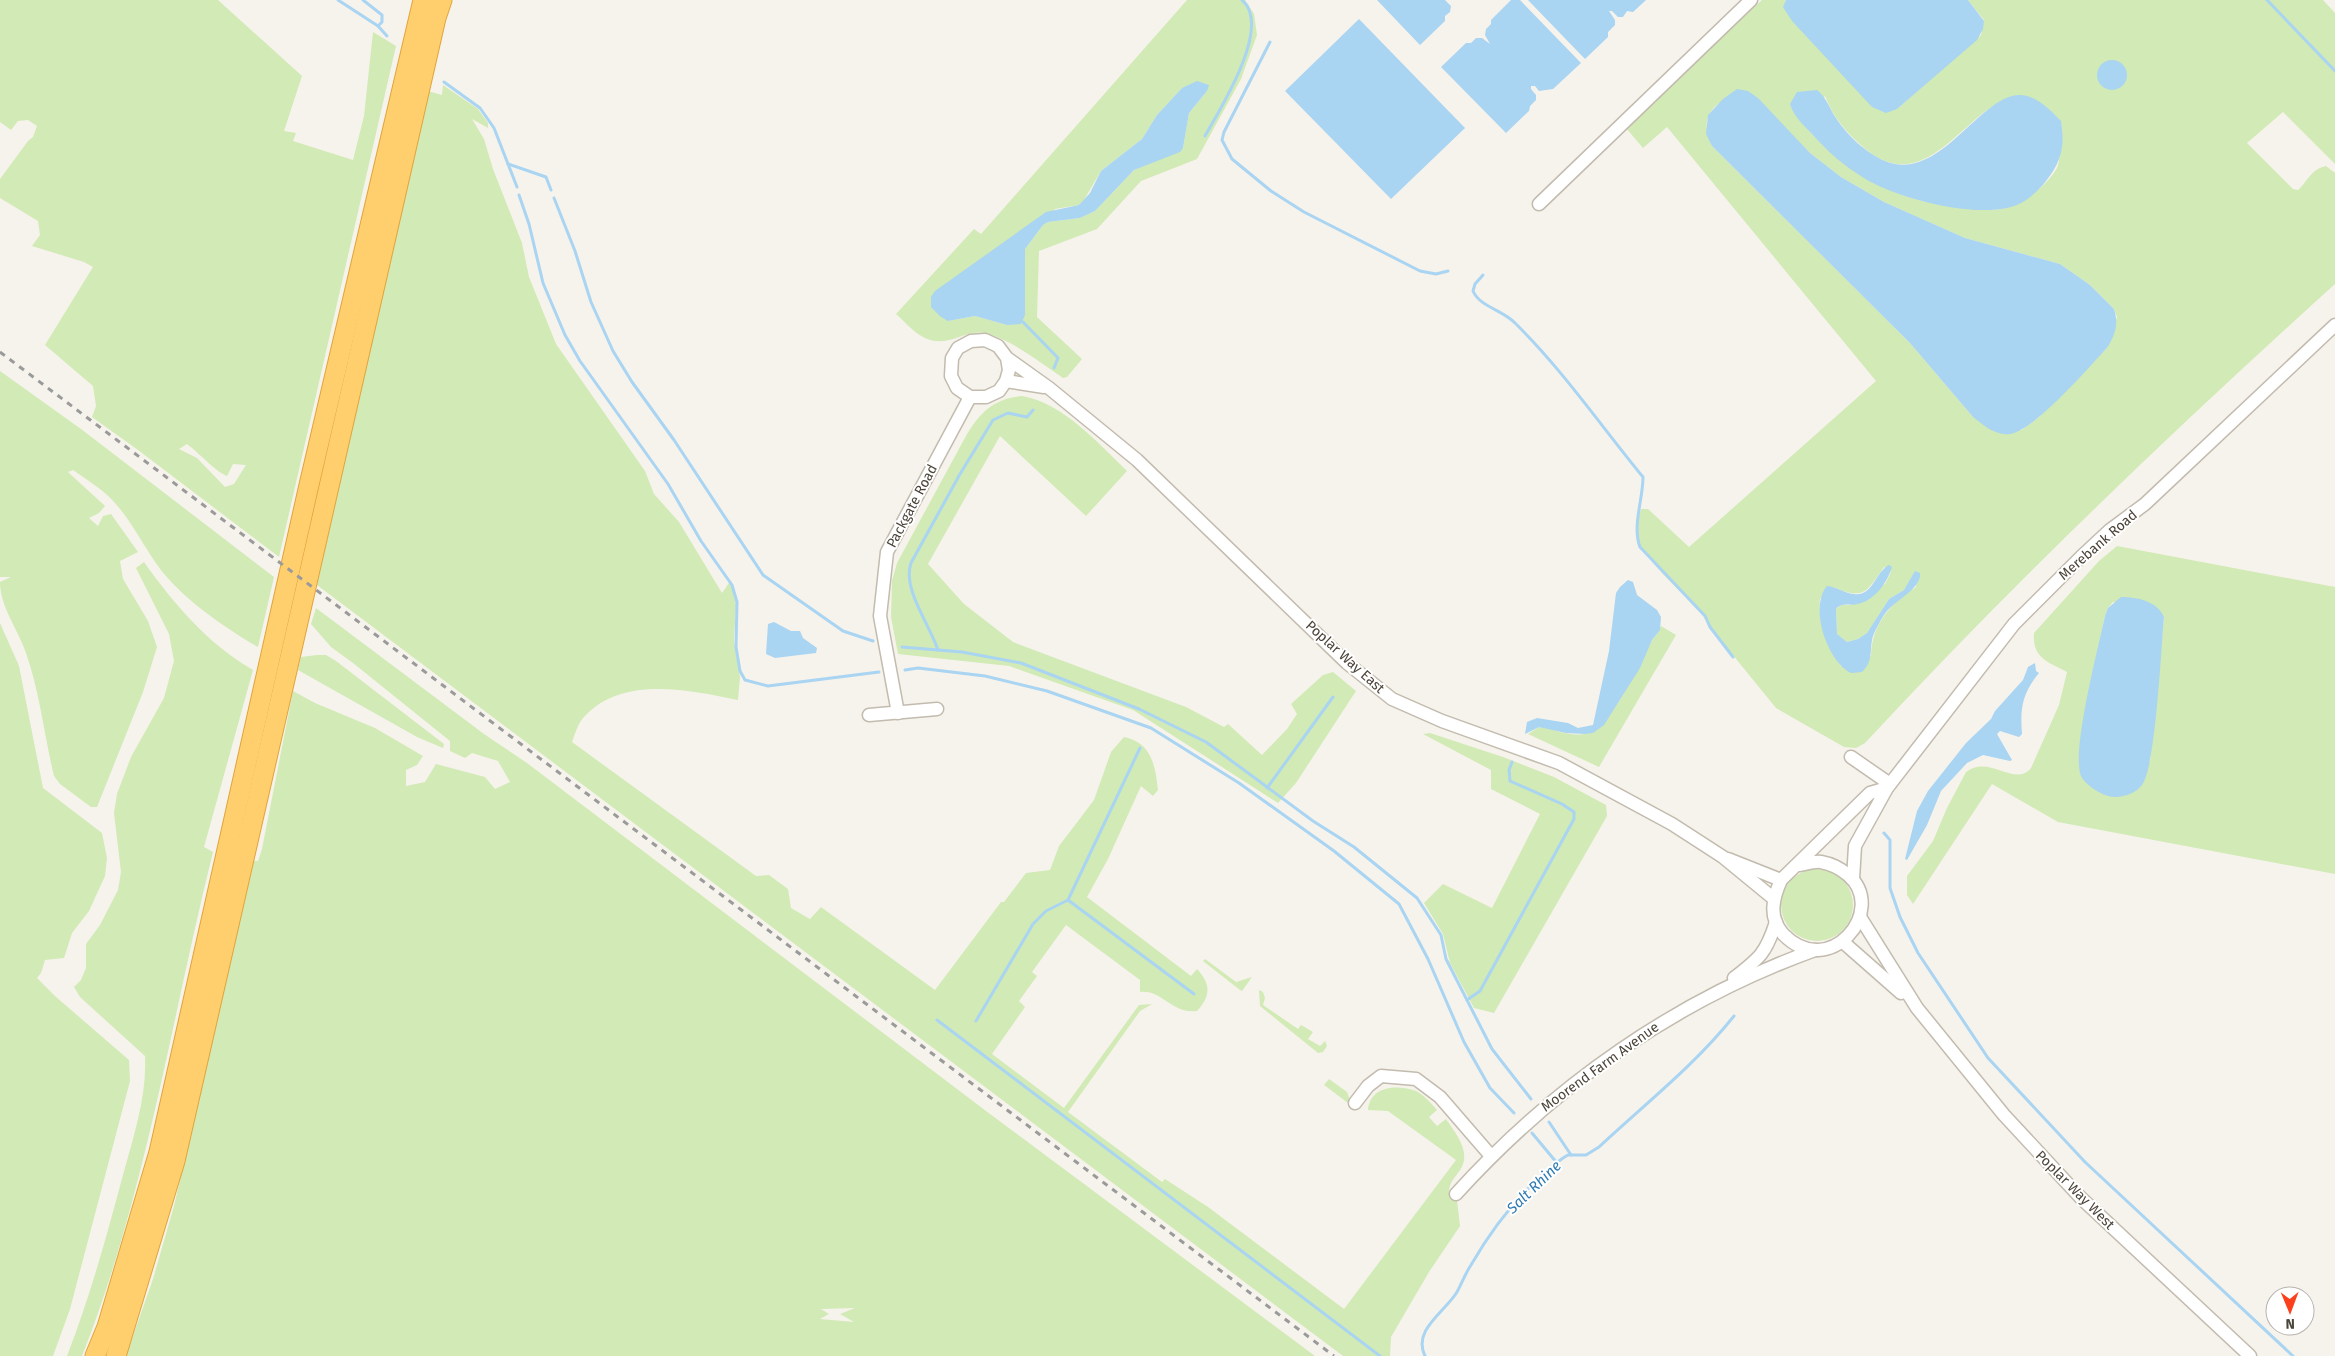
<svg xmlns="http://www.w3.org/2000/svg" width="2335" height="1356" font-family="'Fira Sans',sans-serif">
<rect width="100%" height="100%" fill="#f6f3ec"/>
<g fill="#d2eab5" fill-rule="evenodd">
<path d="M0,0H218L302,76L284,131L296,133L293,141L353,160L364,116L373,32L396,46L279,557L138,450L92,417L96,406L93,386L45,345L93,267L84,262L32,246L40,235L38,221L0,198V179L28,141L33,137L37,126L28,120L18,121L11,130L0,122ZM187,444C198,452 216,472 227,476L233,464L246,465L234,484L225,487L197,458L179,449Z"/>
<path d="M1187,0H1245L1254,14L1257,35L1241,79L1197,159L1141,181L1097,229L1039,251L1037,317L1082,359L1067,377L1063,378C1040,362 1016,343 989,334C965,326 948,351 923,337C913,332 904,321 896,314L974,229L981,234ZM1182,88L1207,91L1189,113L1183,148L1134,170L1095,211L1080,218L1048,222L1043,225L1025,249L1007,325L975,316L948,321L1055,209L1079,205L1084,200L1101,171L1142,139L1157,115Z"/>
<path d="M1762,0H1786L1785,1L1897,109L1981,35L1984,20L1968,0H2323L2335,13V164L2283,112L2247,143L2293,189L2298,190C2309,180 2310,170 2326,166L2335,173V284C2173,431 2014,582 1865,743L1856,748L1844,747L1776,708L1710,627L1705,616C1691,601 1638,554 1637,536C1636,527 1639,517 1641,509H1648L1689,547L1876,381L1667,127L1643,148L1626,128ZM1748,91L1810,153L1841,177L1884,202L1965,238L2060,264L2090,285L2114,309L2117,317L2107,348L2039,417L2022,430L1973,417L1910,343L1712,146C1696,111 1719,100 1748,91ZM1825,96C1833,117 1846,132 1863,147C1912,190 1946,143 1983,113C1992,106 2003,101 2013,96C2030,102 2049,105 2059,120C2064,126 2062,135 2061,142C2060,149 2060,161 2057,168C2047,186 2023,203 2004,208C1989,212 1973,209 1958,207C1892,200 1847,174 1803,124ZM1884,567L1891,572L1885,584L1851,605H1841L1836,609L1837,634L1847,642L1858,639L1867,633L1889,599L1904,590L1915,572L1916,587C1890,604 1872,624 1871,656L1841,666C1828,645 1818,625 1820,599L1833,587C1864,600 1866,593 1884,567Z"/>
<path d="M443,85L478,109L488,123V128L472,119L484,139L493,169L522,243L529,277L556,344L645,471L654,494L679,522L722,593L731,580L736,604L734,640L740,677L738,700C689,690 622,675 584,717C578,723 575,734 572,742L756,876L769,875L788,889L791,908L810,919L821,907L935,990L1001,902H1004L1026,873L1050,870L1059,846L1094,800L1111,752L1124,737C1152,743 1155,765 1158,790L1153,796L1141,786L1108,859L1087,897L1191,976L1197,969C1211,984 1211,996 1197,1011C1171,1014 1162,989 1140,992V980L1066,925L1032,972L1037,976L1019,1001L1025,1007L992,1054L1064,1108L1139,1005L1152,1004L1140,1011L1068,1112L1162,1182L1165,1179L1208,1207L1344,1309L1456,1160L1388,1111L1368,1110C1370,1086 1397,1084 1416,1091C1424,1095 1431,1103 1437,1110L1429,1117L1437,1126L1446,1119C1456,1134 1472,1152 1460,1170C1455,1178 1450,1181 1449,1191L1457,1200L1460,1226L1429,1272L1391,1337L1390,1356H1343L317,585L428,91L442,95Z"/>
<path d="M0,371L81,429L274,577L258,647C225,628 180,597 158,566C143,545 132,522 115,503C104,490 87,480 73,470L68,472L105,506L99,513L89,518L98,526L103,516L111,514L138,552L120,561L123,579L148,621L157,647L143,692L97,807H91L60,784L54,776C44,735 40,693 26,653C18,629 0,607 0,582L11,577H0Z"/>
<path d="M1022,396C1063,403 1098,443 1127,471L1086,516L1000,436L928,564L964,604L1013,642L1186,707L1224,727L1228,724L1262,755L1287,729L1297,714L1291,704L1323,675L1333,672L1356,691L1296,783L1278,803L1133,710L1009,666L898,654L891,617L892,581L897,563L967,434C981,412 993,399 1022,396Z"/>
<path d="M2117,546L2335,587V874L2058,822L1992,784L1913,904L1907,895V876L1933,841L1947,808L1966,772C1989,754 2015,788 2031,768L2059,705L2067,672C2048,662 2032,658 2034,633L2099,561ZM2113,602L2164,617L2150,761L2079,766L2088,694L2105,616L2108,608Z"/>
<path d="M144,562C173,603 209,645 253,670L204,847L213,852C171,1020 146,1194 82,1356H67C90,1297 107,1235 123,1175C134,1135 147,1096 145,1056L80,997L74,987L81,980L86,968V944L100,925L118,890L121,872L114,813L117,794L131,757L164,698L174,661L169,634L136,568Z"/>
<path d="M316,608L484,734L527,763L990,1114L1315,1356H126L153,1279L174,1206L254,861H258L262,849L293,691L315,703L375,728L423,756L417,765L406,770V786L425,782L436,764L485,777L495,789L510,782L498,761L472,753L465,758L450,751V741L353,663L331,647L311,624ZM855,1308L840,1314L854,1322L820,1319L829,1314L821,1309Z"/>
<polygon points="0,623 19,666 43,788 102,833 107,858 105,876 89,911 72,933 64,958 45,960 41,973 37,978 56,997 129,1060 130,1081 70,1309 53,1356 0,1356"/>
<path d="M1661,626L1676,635L1599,767L1528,734L1539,727C1553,728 1569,737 1584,734C1611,729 1639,665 1651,642C1654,637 1659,632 1661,626Z"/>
<polygon points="317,655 326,655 336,661 444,744 443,748 417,737 298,670 301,657"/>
<polygon points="1430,733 1503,757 1554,777 1606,805 1607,816 1494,1013 1474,1008 1450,963 1443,934 1424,903 1443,884 1492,908 1540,814 1491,789 1491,770 1423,734"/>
<circle cx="1817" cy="905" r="36"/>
<polygon points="1205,959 1236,982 1252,977 1242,991 1240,990 1203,961"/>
<polygon points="1259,990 1263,992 1265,998 1263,1005 1298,1029 1301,1025 1313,1032 1308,1039 1320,1046 1325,1041 1327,1046 1323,1052 1318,1053 1260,1006"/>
<polygon points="1329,1079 1347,1092 1352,1106 1324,1085"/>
</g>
<g fill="#a9d4f2">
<polygon points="1377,0 1445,0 1451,6 1450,12 1445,16 1445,21 1420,45"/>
<polygon points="1511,0 1520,0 1581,63 1553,89 1539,91 1535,86 1531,86 1531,89 1536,95 1536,100 1530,106 1529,111 1506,133 1441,67 1466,43 1471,43 1476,38 1482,38 1490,44 1485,35 1486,29 1491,24 1491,20"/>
<polygon points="1528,0 1646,0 1633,12 1627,11 1623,17 1618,17 1612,11 1609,11 1615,20 1615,25 1608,32 1608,37 1585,59"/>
<polygon points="1786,0 1968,0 1984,21 1983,29 1977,40 1897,109 1886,113 1872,107 1792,21 1783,7"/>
<polygon points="1359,19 1465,128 1391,199 1285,91"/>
<circle cx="2112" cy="75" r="15"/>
<polygon points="1197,81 1209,85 1207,91 1189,113 1183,148 1180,152 1134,170 1095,211 1080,218 1048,222 1043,225 1025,249 1025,315 1021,324 1007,325 975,316 948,321 941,317 931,307 931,297 935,291 1046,212 1079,205 1090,193 1101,171 1142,139 1157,115 1182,88"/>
<path d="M1737,89L1748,91L1758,98L1810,153L1841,177L1884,202L1965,238L2060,264L2090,285L2114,309C2119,324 2115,335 2107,348C2088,368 2035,430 2010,434C1996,436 1983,425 1973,417L1910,343L1712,146L1706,134L1708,115L1723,99Z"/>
<path d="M1817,90C1827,98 1829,108 1836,118C1847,135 1866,153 1885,161C1943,185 1984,84 2027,96C2041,100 2051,111 2061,121C2065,144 2062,162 2046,181C2040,189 2030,198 2021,203C1985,222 1897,199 1864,178C1844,166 1827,151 1812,134C1803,125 1793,115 1790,104L1797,92Z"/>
<path d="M1889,565L1892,567C1887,583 1875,600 1858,604C1850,606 1842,602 1836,609L1837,634L1847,642L1858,639L1867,633L1889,599L1904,590L1915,571L1920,573C1922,589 1893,601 1884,615C1880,621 1876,629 1873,636C1869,649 1874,661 1862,672L1851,673C1827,661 1809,607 1827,586C1837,587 1844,593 1854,594C1873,597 1875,572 1889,565Z"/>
<polygon points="1628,580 1633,582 1637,595 1657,610 1661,617 1660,630 1652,640 1640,668 1604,725 1593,733 1585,734 1566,733 1539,727 1525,734 1527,722 1537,718 1568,723 1578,728 1593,725 1609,651 1616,593 1620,587"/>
<path d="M2121,597C2137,597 2157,601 2164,617C2161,648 2156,766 2142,785C2136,793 2125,797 2115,797C2104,797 2086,786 2081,776C2071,752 2099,645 2105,616L2108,608Z"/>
<polygon points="774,622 791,631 800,631 803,638 817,648 816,653 775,658 766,654 768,624"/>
<path d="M2035,663L2036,671L2039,673C2022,694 2020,708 2022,734L2019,737L2000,731L1997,734L2012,760L2010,761L1983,755L1967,763L1941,791L1927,825L1907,860L1905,859L1917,811L1928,791L1966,743L1991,719L1995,711L2023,680L2028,667Z"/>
</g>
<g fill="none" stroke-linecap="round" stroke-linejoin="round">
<g stroke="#a9d4f2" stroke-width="3">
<polyline points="338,0 378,26 387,36"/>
<polyline points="363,0 382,15 382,22 378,26"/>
<polyline points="2267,0 2335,71"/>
<polyline points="1270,42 1224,132 1222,140 1232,159 1271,191 1304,212 1420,271 1436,274 1448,271"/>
<polyline points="444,82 480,108 494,128 517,187"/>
<path d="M1205,136C1220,109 1273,26 1242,0"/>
<polyline points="508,164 546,177 551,190"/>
<polyline points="519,195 529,224 543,283 565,335 580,361 668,484 701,541 732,585 737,602 736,647 740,671 745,680 768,686 879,672"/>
<polyline points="554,198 575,251 591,302 613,351 632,382 674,440 763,575 843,631 873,641"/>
<path d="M1483,275L1475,284L1473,291C1480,307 1503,310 1515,323C1562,369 1601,426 1643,477C1643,500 1632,526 1640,547L1705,616L1710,627L1733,657"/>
<polyline points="1023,322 1058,358 1054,368"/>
<polyline points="902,647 962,652 1021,663 1139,709 1206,742 1313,821 1354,847 1417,898 1441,935 1446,959 1492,1049 1531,1099"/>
<path d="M938,650C930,625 902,589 911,563L960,474L993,420L1008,413L1027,417L1033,410"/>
<polyline points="905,670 918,668 985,676 1047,691 1151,728 1239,783 1334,851 1399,904 1428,959 1464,1042 1490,1088 1514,1113"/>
<polyline points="1267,788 1333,697"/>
<polyline points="1884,833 1890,840 1890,888 1900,917 1918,953 1988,1058 2085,1162 2293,1356"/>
<polyline points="1068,900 1194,994"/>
<polyline points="1467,1000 1480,991 1574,819 1574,812 1562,804 1510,781 1509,770 1512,762"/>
<polyline points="937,1020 1380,1356"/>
<polyline points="976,1021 1033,924 1046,911 1068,900 1140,748"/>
<polyline points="1549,1122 1571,1155"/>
<polyline points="1532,1133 1557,1163"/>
<path d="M1425,1356C1412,1330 1445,1312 1457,1292C1462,1283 1465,1274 1471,1265C1494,1225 1525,1186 1563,1158L1568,1155H1586L1599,1147C1646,1103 1693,1067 1734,1016"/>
</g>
<defs>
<g id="minor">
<polyline points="1539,204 1751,0"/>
<polyline points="1007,358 1009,370 1006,381 999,391 986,397 970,397 957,388 951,376 952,358 958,348 971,341 985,340 998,346 1007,358 1049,388 1137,460 1347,663 1392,699 1442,721 1559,763 1672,824 1723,857 1773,898"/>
<polyline points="1006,381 1044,387"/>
<polyline points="898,713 880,616 887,552 970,397"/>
<polyline points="869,715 937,709"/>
<polyline points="1851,757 1890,784"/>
<polyline points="1728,859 1781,880"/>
<path d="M1799,865C1806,864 1814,861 1821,862C1832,864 1840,868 1848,875C1889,910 1829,982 1783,934C1768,917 1773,898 1781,880L1870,793L1887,788"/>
<polyline points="1853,879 1855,846 1887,788 2014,624 2081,557 2110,530 2145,504 2335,325"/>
<polyline points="1860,917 1917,1008 2004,1115 2081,1198 2250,1356"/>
<polyline points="1843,942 1901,993"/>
<path d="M1734,978C1760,958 1766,953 1776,922"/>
<polyline points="1355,1103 1368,1086 1381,1076 1416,1079 1440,1097 1491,1156"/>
<path d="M1456,1194C1555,1085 1676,1000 1815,950"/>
</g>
<g id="highway">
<polyline points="95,1356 107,1327 159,1152 309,485 423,0"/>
<polyline points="116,1356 175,1161 436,18 442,0"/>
</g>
</defs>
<use href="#minor" stroke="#c2bbae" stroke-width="15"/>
<use href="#highway" stroke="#e0a43c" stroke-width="21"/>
<use href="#minor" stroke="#fff" stroke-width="12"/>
<use href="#highway" stroke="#ffcf6e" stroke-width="19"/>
<polyline stroke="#9a9a9a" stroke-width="3" stroke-dasharray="6 6" stroke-linecap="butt" points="0,352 1334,1356"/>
</g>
<g text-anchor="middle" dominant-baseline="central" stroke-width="4" stroke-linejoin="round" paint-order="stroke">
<g font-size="14" fill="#4b4439" stroke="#fff">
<text transform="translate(912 506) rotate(-62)">Packgate Road</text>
<text transform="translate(2098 545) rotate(-41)">Merebank Road</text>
<text transform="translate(1345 657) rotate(42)">Poplar Way East</text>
<text transform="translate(1600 1067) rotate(-36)">Moorend Farm Avenue</text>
<text transform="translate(2075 1190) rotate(45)">Poplar Way West</text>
</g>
<g font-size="15" font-style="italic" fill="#2e7ab2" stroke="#fff">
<text transform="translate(1534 1187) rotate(-44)">Salt Rhine</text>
</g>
</g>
<g transform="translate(2290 1311) rotate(179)"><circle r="24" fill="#ffffff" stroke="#b7b4b0"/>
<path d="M0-4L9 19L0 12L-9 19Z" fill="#fc3f1d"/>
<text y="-8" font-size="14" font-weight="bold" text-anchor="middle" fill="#4b4439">N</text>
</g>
</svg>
